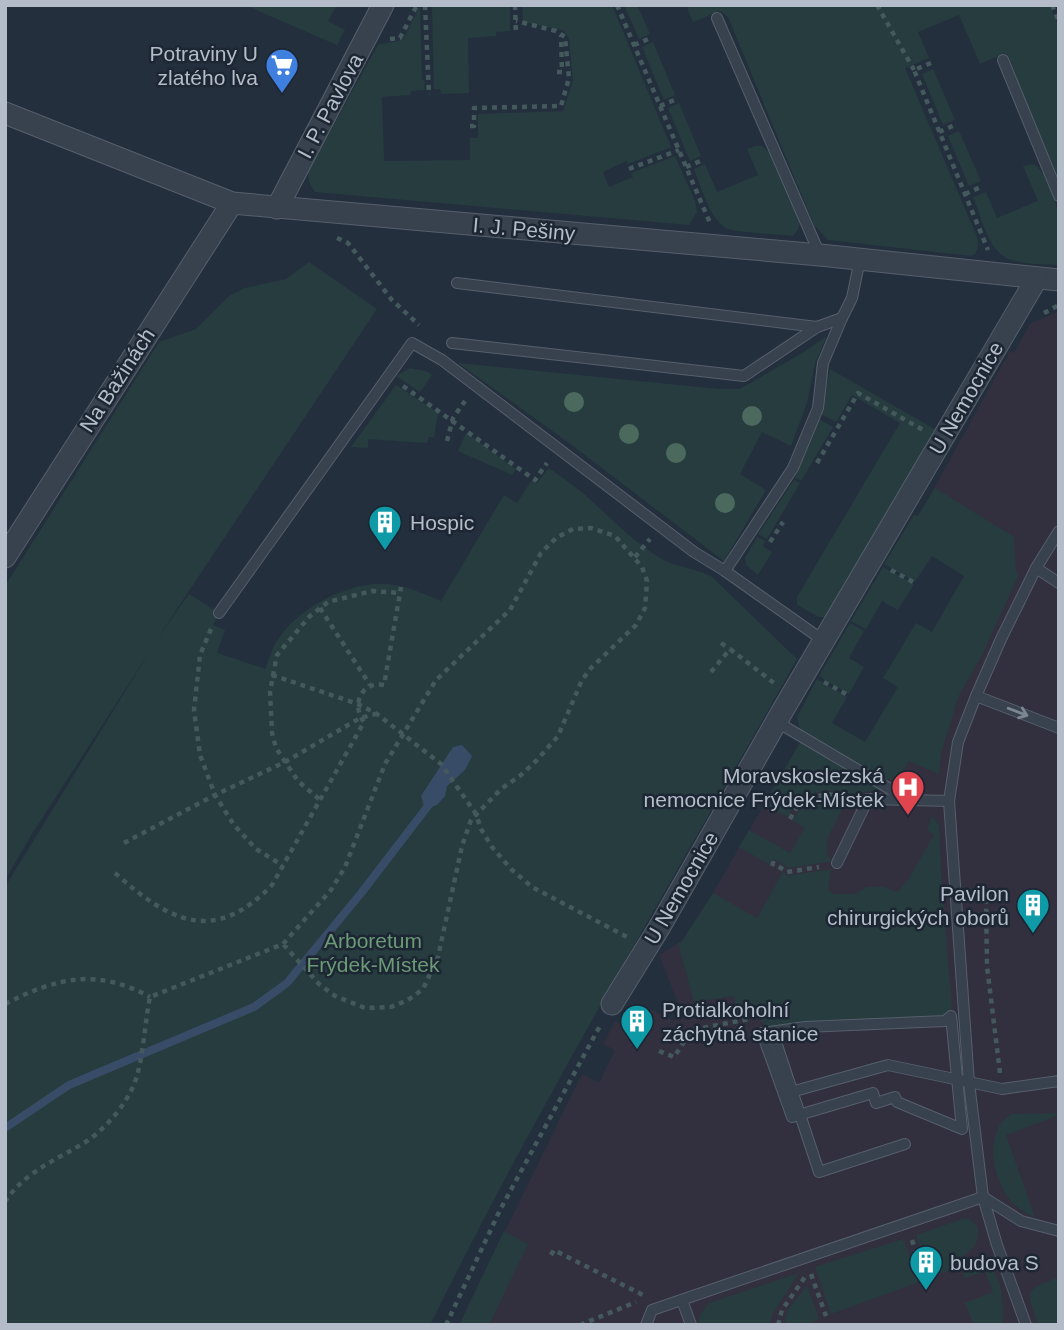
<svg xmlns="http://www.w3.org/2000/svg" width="1064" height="1330" font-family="Arial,sans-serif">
<rect width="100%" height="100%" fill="#242f3e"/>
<polygon fill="#32303f" points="1059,311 1059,1325 459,1325 582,1074 599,1083 615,1050 603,1044 615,1021 627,1026 638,1003 674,1021 680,1008 659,955 682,941 713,893 805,734 870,771 1003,574 918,517 1010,351 1014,353 1030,324"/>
<g fill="#263c3f">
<polygon points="245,5 337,5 328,21 345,30 337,45"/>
<polygon points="432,5 510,5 510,31 496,32 496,36 468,38 469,93 441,94 440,89 434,89"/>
<polygon points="522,5 612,5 671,147 628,164 626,161 603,172 609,187 633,177 631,173 675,156 695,201 697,212 689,225 315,192 309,182 308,171 378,45 403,40 420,6 422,80 425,81 424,90 411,91 410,95 382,97 384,161 470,160 470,138 478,138 478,114 563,111 573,81 569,38 563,30 523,22"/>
<polygon points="624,5 640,5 638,7 650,34 639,39"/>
<polygon points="686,5 841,5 868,7 879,5 1049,5 1059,27 1059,181 1005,53 980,64 959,15 918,32 929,58 905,68 977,237 978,247 975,254 971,256 828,240 814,225 728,17 720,11 693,22"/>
<polygon points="653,42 675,95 664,100 642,47"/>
<polygon points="933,69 955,120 943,125 922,74"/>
<polygon points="679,103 701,156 690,161 668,108"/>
<polygon points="959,131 981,181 969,186 948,136"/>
<path d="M755,146H762L771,154L800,223L798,230L793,236C779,234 736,233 726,228C709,218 701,186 694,169L705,164L717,192L758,175L747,149Z"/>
<path d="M1034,164C1063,189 1059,231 1059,265C1043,264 1023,265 1009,259C988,251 981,216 973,197L986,192L997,218L1038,201L1023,166Z"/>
<path d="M309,262L377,309L157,639L189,594L219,613L213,625L225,630L217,653L265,669C269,661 271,651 275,644C295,611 336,588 374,584C398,582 420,592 441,601L504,495L517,503L531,481L537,483L549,468C560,476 573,485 584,494C609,516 632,541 660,558C677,568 697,568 712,577L797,659C673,880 542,1098 430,1325H5V887L150,651L32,834L5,880V586L159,342L196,329L229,296L245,288L286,279Z"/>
<polygon points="827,336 815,363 807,403 791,446 762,432 740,474 766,490 724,561 569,443 458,363 719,389 740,389 802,353"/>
<polygon points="410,368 426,371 432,375 420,392 396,376"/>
<polygon points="830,369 938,431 827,617 819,617 797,605 797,597 900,423 852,395 836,422 821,414"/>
<polygon points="396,385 438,413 434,437 429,437 427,443 368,439 368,448 351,447"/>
<polygon points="819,419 833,427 801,481 795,478"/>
<polygon points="466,433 516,469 512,475 458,451"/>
<polygon points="794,480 800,483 767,539 758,534"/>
<polygon points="935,488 1014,537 1015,568 1018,576 982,655 959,695 941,753 939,774 909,761 899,776 893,780 880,778 800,730 797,717 817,679 847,697 832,723 865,742 898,687 883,678 916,623 932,632 964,576 932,556 915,582 884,564 914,515 918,516"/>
<polygon points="757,537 765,541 763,546 772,552 758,575 746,565 745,558"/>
<polygon points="883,567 914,584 898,610 882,601 866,629 851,621"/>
<polygon points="850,623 864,631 849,658 864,667 849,694 819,676"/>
<polygon points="801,741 882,790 849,794 827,790 800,797 787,817 764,804"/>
<polygon points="827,796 847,800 828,837 826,854 832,861 789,868 773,859 769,864 739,847 749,830 790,853 805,828 793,821 804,801"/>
<polygon points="932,816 939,825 941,872 952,1011 951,1016 774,1031 754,1016 738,1018 734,996 694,1002 678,943 682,941 713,893 757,918 783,872 788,876 831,869 828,890 834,894 855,894 867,887 883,887 897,892 908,880 934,835 927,830"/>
<path d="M1059,1113V1115L1006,1135L1035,1217C1030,1215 1025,1212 1020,1209C997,1193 986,1152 999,1126C1001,1122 1007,1118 1011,1114Z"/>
<path d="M965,1218L971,1220L978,1228C980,1247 966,1256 951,1263L953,1269L931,1277L916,1235Z"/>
<polygon points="504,1231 528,1244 489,1325 459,1325"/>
<polygon points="903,1239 919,1282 831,1314 815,1267"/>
<path d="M977,1264H987C1005,1281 1002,1302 1003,1325H974L965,1303L993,1292L985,1271L965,1278L963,1272Z"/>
<polygon points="799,1273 773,1313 770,1325 698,1325 700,1315 709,1303"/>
<path d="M1059,1277V1325H1039C1026,1290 1023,1291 1059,1277Z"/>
<polygon points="807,1286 819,1319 805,1325 784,1325 788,1310"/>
</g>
<polygon fill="#394c67" points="462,745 472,756 465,770 447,786 445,796 437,805 427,808 424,806 421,796 453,747"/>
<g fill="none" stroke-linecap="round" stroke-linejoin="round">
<polyline stroke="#394c67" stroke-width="8" points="5,1128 69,1085 254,1007 287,983 362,892 431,802"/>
<defs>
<g id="lane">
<polyline points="717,18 820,255"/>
<polyline points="1003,60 1059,196"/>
<polyline points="457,283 817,327 842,318 852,298 860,259"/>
<polyline points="452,343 744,376 817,327"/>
<polyline points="1036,568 1059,583"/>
<polyline points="219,613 412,343 442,360 694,552 725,571"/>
<polyline points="824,641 725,571 793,468 818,408 823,363 842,318"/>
<polyline points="976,696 1059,728"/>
<polyline points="777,722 907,799"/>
<polyline points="837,863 868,799 949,801"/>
<polygon points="951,1016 962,1129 897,1102 895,1097 876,1103 873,1093 792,1117 762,1033 805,1027 945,1021"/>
<polyline points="773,1033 819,1172 905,1144"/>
<polyline points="791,1092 888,1065 1002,1089 1059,1081"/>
<polyline points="682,1300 691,1325"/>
<polyline points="646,1325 652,1310 983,1197 1021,1221 1059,1231"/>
<polyline points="1026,1325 997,1245 983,1197 969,1083 949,801 958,742 976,696 1001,639 1036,568 1059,531"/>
</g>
<g id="street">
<polyline points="5,113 232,203 820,255 1059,280"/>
<polyline points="277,208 383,5"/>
<polyline points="5,557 232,203"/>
<polyline points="612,1004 659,928 783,710 1037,278"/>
</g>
</defs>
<use href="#lane" stroke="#565f6c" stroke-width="12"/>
<use href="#street" stroke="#565f6c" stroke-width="23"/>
<g stroke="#44595c" stroke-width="4.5" stroke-dasharray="5 5" stroke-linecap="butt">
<polyline points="425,5 429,95"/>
<polyline points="515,5 516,35"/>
<polyline points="617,5 710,223"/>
<polyline points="877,5 914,70"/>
<polyline points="1052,5 1059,22"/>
<polyline points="390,39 400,38 417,5"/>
<polyline points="634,45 651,38"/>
<polyline points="931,63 914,70 988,250"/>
<polyline points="557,72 562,72 561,35"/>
<polyline points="660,106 677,99"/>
<polyline points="470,126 474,126 474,108 561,106 569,78 565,37 556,31 516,21"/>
<polyline points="939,132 957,124"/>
<polyline points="686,167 703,160"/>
<polyline points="629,169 679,150"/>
<polyline points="965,194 983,186"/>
<polyline points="337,238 348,243 392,300 419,325"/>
<polyline points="1044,313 1059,305"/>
<polyline points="403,386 535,480 547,463"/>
<polyline points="447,441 453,418 465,401"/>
<polyline points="817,463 858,393 923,430"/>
<polyline points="770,542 783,522"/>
<polyline points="635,557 650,539"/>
<polyline points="891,570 915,583"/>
<polyline points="320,608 370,685"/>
<polyline points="211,629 200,655 194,710 200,755 215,795 234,825 256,849 282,865"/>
<polyline points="721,643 730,649"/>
<polyline points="711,672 730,649 774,683"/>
<polyline points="272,675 358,704 377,714 441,764 476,814 481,829 492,847 511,869 532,887 629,938"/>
<polyline points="824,682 848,695"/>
<polyline points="319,799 298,781 276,748 272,733 270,691 277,655 310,616 328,602 372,591 400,593"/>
<polyline points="790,819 801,800 827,794 849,797"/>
<polyline points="124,843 215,795 285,762 360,718 376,714"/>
<polyline points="772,866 773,863 787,872 819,867"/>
<path d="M115,873C170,922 214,945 272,885L364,722C351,705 361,681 384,685L401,587"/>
<path d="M5,1004C58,977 97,968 150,997"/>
<polyline points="659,1051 674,1057 692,1030 749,1019"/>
<polyline points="1000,1073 987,966 986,899 1010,899"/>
<path d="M5,1202C25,1171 57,1160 87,1141C109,1126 132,1098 138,1072C144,1048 145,1022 150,997L283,944L331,890L345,867L385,764L436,680L510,610L541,553L556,538L573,529L591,528L615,536L642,567L647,581L645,608L636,625L591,668L582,680L558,736L537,760L521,775L501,789L471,820L462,846L438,957L423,989L408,1000L391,1007L365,1008L335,996L319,984L283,944"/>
<polyline points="912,1240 925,1279"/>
<polyline points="551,1255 554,1250 643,1295"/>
<polyline points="811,1274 826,1316"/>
<polyline points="446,1325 500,1210 601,1024"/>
<polyline points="580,1325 636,1302"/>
<polyline points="778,1325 782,1310 805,1277"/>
</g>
<use href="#lane" stroke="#38414e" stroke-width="10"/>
<use href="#street" stroke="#38414e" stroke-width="21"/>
</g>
<g fill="#4b6a5d">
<circle cx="574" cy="402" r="10"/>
<circle cx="752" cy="416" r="10"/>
<circle cx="629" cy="434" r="10"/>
<circle cx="676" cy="453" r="10"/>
<circle cx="725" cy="503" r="10"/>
</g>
<defs><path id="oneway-shaft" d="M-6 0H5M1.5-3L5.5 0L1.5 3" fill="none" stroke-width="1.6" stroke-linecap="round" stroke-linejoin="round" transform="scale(1.75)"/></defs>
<use stroke="#7c8592" href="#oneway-shaft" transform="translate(1018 712) rotate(21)"/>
<defs>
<symbol id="supermarket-pin" viewBox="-11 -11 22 30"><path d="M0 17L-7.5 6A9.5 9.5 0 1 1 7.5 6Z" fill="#3f7fe0" stroke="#1d2633"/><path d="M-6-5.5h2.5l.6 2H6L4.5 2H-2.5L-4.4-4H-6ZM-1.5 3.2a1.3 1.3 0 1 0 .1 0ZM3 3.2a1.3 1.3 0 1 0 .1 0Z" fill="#fff"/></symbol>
<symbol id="building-pin" viewBox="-11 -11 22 30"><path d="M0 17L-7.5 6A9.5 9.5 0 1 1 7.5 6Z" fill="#0f9aa8" stroke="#1d2633"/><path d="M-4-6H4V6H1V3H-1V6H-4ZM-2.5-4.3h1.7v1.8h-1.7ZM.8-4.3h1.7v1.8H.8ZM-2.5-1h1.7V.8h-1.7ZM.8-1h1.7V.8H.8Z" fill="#fff"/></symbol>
<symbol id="hospital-pin" viewBox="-11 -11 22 30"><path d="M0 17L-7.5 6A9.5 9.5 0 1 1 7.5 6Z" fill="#e0444e" stroke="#1d2633"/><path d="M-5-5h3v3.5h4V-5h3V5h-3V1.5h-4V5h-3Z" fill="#fff"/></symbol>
</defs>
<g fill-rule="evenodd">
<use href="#supermarket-pin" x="263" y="46" width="38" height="52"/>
<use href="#building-pin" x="366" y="503" width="38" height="52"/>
<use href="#hospital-pin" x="889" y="768" width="38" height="52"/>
<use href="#building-pin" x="1014" y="886" width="38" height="52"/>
<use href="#building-pin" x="618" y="1002" width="38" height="52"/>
<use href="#building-pin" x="907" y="1243" width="38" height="52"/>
</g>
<g text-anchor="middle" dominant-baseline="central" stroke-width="5" stroke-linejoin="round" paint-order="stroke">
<g font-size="21" fill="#b4bcc9" stroke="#1d2633" text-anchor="end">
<text x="258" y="53">Potraviny U<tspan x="258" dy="24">zlatého lva</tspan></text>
<text x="410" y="522" text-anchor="start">Hospic</text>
<text x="884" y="775">Moravskoslezská<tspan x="884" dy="24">nemocnice Frýdek-Místek</tspan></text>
<text x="1009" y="893">Pavilon<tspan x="1009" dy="24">chirurgických oborů</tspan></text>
<text x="662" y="1009" text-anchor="start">Protialkoholní<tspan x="662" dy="24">záchytná stanice</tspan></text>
<text x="950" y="1262" text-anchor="start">budova S</text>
</g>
<g font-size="21" fill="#b4bcc9" stroke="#1d2633">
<text transform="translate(330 106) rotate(-62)">I. P. Pavlova</text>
<text transform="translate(524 229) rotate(5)">I. J. Pešiny</text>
<text transform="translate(117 380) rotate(-57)">Na Bažinách</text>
<text transform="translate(966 398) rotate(-60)">U Nemocnice</text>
<text transform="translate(681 888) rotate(-60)">U Nemocnice</text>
</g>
<g font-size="21" fill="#6b9a76" stroke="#1d2633">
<text x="373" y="940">Arboretum<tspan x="373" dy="24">Frýdek-Místek</tspan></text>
</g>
</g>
<rect width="1064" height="1330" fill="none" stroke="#b4bcc9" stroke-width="14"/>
</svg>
